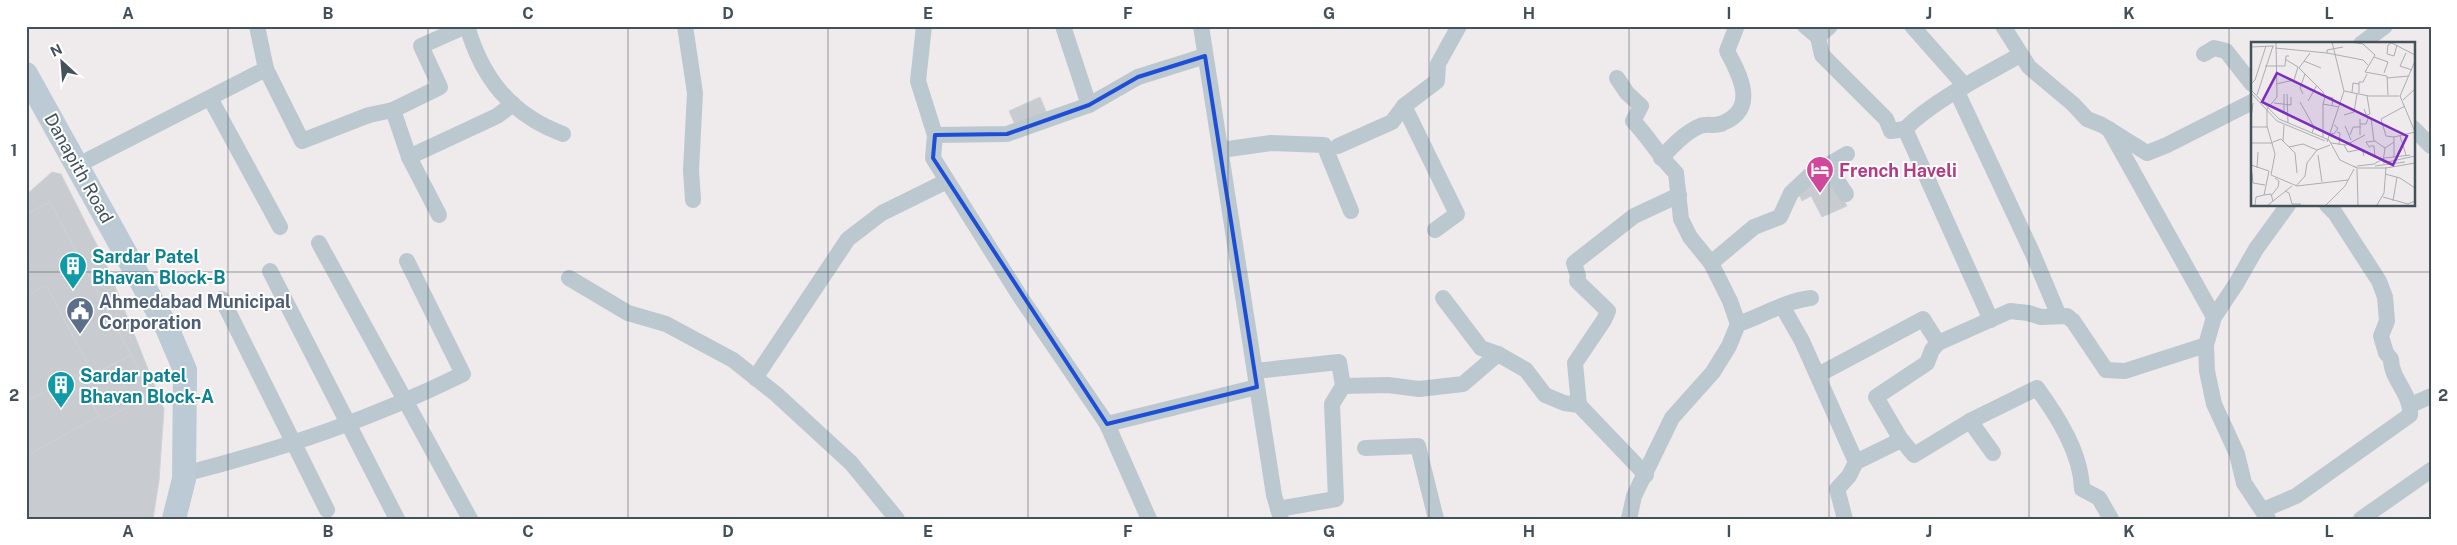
<svg xmlns="http://www.w3.org/2000/svg" width="2457" height="545" font-family="'Public Sans',sans-serif">
<rect width="100%" height="100%" fill="#efebec"/>
<g fill="#c8ccd1" stroke="#cfd3d8">
<polygon points="1040,97 1048,116 1017,129 1009,111"/>
<polygon points="52,172 61,174 105,261 164,409 159,481 153,519 26,519 26,195"/>
<polygon points="1831,174 1847,206 1822,217 1811,196 1802,201 1798,192"/>
<polygon points="50,202 131,355 93,374 46,285 26,296 26,262 30,260 26,252 26,214"/>
<polygon points="131,355 152,394 102,421 80,382"/>
<polygon points="76,375 99,416 26,456 26,402"/>
</g>
<g fill="none" stroke-linecap="round" stroke-linejoin="round">
<g stroke="#bbc8cf" stroke-width="16">
<polyline points="257,26 266,69 302,141 369,115 393,110"/>
<path d="M467,26C482,78 511,115 563,134"/>
<polyline points="685,26 695,93 691,170 693,200"/>
<polyline points="924,26 918,81 935,135 1007,134 1089,105 1138,77 1205,56"/>
<polyline points="1063,26 1089,105"/>
<polyline points="1201,26 1274,495 1281,519"/>
<polyline points="1805,26 1818,37 1822,55 1886,119 1891,131 1905,129 1991,320"/>
<polyline points="1912,26 1965,86"/>
<polyline points="2003,26 2029,67 2073,104 2087,119 2102,125 2147,153 2167,145 2252,102"/>
<polyline points="1818,37 1830,26"/>
<polyline points="2361,44 2385,26"/>
<polyline points="2204,54 2214,48 2226,51 2252,84"/>
<path d="M1617,78L1627,93L1641,106L1633,121C1649,137 1659,157 1676,173L1681,219L1690,237L1711,263L1730,301L1738,324"/>
<polyline points="1957,92 2032,252 2059,316"/>
<polyline points="210,98 280,227"/>
<polyline points="1404,106 1457,214 1435,230"/>
<polyline points="2413,128 2431,146"/>
<path d="M1905,129C1934,100 1983,76 2020,55"/>
<polyline points="2109,129 2214,317"/>
<polyline points="935,135 933,158 1021,298 1107,424 1149,519"/>
<polyline points="1338,146 1392,122 1404,106 1437,81 1438,64 1459,26"/>
<polyline points="1221,150 1271,143 1324,145 1351,211"/>
<polyline points="409,157 497,116 513,104"/>
<path d="M1661,158C1672,147 1684,133 1700,126C1707,123 1715,127 1723,123C1758,108 1740,75 1727,51L1736,28L1735,26"/>
<polyline points="78,165 266,69"/>
<polyline points="1828,167 1846,194"/>
<polyline points="439,215 409,157 393,110 440,87 421,46 466,26"/>
<polyline points="319,243 470,519"/>
<polyline points="1711,263 1754,227 1780,217 1791,193 1809,176 1847,154"/>
<polyline points="270,271 397,519"/>
<polyline points="569,278 628,313 666,324 733,360 776,394 851,463 897,519"/>
<polyline points="1443,298 1481,348 1498,354 1526,370 1545,395 1564,403 1579,405 1646,475"/>
<polyline points="222,299 327,510"/>
<polyline points="1782,306 1802,341 1856,462 1849,476 1837,489 1845,519"/>
<polyline points="1255,371 1339,362 1343,386 1332,404 1336,499 1278,509"/>
<polyline points="1818,375 1923,319 1938,343"/>
<polyline points="755,378 848,239 882,213 947,181"/>
<polyline points="1343,386 1388,385 1419,389 1463,384 1498,354"/>
<polyline points="1579,405 1575,363 1604,320 1608,311 1577,281 1578,276 1574,263 1634,216 1679,195"/>
<polyline points="2411,405 2431,396"/>
<path d="M1970,421L2037,388C2058,417 2081,453 2082,489L2099,498L2111,519"/>
<polyline points="1107,424 1257,387"/>
<polyline points="1365,448 1418,446 1436,519"/>
<polyline points="1993,453 1970,421 1914,455 1900,438 1876,397 1927,363 1932,350 1938,343 2010,311 2028,313 2041,317 2067,316 2073,321 2106,370 2125,371 2206,345"/>
<polyline points="1856,462 1901,440"/>
<path d="M184,474C282,449 372,419 463,374L407,261"/>
<path d="M2263,510L2296,496L2410,415C2412,394 2391,380 2391,359L2386,353L2381,336L2387,321L2385,297L2379,281L2335,213L2327,205"/>
<path d="M1629,519L1634,496L1672,418L1713,372L1729,346L1738,324C1762,316 1785,301 1811,298"/>
<polyline points="2268,519 2244,483 2237,454 2214,404 2207,371 2206,345 2214,317 2236,284 2256,249 2288,205"/>
<polyline points="2361,519 2431,470"/>
</g>
<polyline stroke="#bbcad4" stroke-width="24" points="26,74 167,328 185,370 184,479 174,519"/>
</g>
<path fill="none" stroke="#1d4ed8" stroke-width="4" stroke-linejoin="round" d="M1205,56L1257,387L1107,424L933,158L935,135L1007,134L1089,105L1138,77Z"/>
<path fill="none" stroke="#43515a" stroke-width="1" stroke-opacity="0.55" d="M228,26V519M428,26V519M628,26V519M828,26V519M1028,26V519M1228,26V519M1429,26V519M1629,26V519M1829,26V519M2029,26V519M2229,26V519M26,272H2431"/>
<defs>
<symbol id="hotel-pin" viewBox="-11 -11 22 30"><path d="M0 17L-7.5 6A9.5 9.5 0 1 1 7.5 6Z" fill="#d1479c" stroke="#fff"/><path d="M-6-4.5h1.5V1H6V5H4.5V3h-9V5H-6ZM-4 0a1.8 1.8 0 1 1 3.6 0ZM.5 0V-2.5h3Q6-2.5 6 0Z" fill="#fff"/></symbol>
<symbol id="building-pin" viewBox="-11 -11 22 30"><path d="M0 17L-7.5 6A9.5 9.5 0 1 1 7.5 6Z" fill="#0f9aa8" stroke="#fff"/><path d="M-4-6H4V6H1V3H-1V6H-4ZM-2.5-4.3h1.7v1.8h-1.7ZM.8-4.3h1.7v1.8H.8ZM-2.5-1h1.7V.8h-1.7ZM.8-1h1.7V.8H.8Z" fill="#fff"/></symbol>
<symbol id="civic-pin" viewBox="-11 -11 22 30"><path d="M0 17L-7.5 6A9.5 9.5 0 1 1 7.5 6Z" fill="#5c6f8a" stroke="#fff"/><path d="M-.6-6.5H3V-4.5H.6V-3L4-1V1h2V6H-6V1h2V-1L-.6-3ZM-1.2 2.5V6h2.4V2.5Z" fill="#fff"/></symbol>
</defs>
<g fill-rule="evenodd">
<use href="#hotel-pin" x="1804" y="154" width="32" height="43"/>
<use href="#building-pin" x="57" y="250" width="32" height="43"/>
<use href="#civic-pin" x="64" y="295" width="32" height="43"/>
<use href="#building-pin" x="45" y="369" width="32" height="43"/>
</g>
<g text-anchor="middle" dominant-baseline="central" stroke-width="4" stroke-linejoin="round" paint-order="stroke">
<g font-size="18" fill="#43515a" stroke="#fff">
<text transform="translate(79 168) rotate(61)">Danapith Road</text>
</g>
<g font-size="18" font-weight="bold" fill="#b23c85" stroke="#fff" text-anchor="start">
<text x="1839" y="170">French Haveli</text>
</g>
<g font-size="18" font-weight="bold" fill="#0d838f" stroke="#fff" text-anchor="start">
<text x="92" y="256">Sardar Patel<tspan x="92" dy="21">Bhavan Block-B</tspan></text>
<text x="80" y="375">Sardar patel<tspan x="80" dy="21">Bhavan Block-A</tspan></text>
</g>
<g font-size="18" font-weight="bold" fill="#4e5e75" stroke="#fff" text-anchor="start">
<text x="99" y="301">Ahmedabad Municipal<tspan x="99" dy="21">Corporation</tspan></text>
</g>
</g>
<g transform="translate(2251 42)">
<rect width="164" height="164" fill="#efebec"/>
<path fill="none" stroke="#aaadb2" stroke-width="1" d="M25,0L26,55L16,67V84L24,112L20,133L46,144L97,138M81,0L93,49M100,0L112,2L124,13L114,30L136,34L137,53M139,0L164,13M142,0L137,3L136,12L143,14L146,3M0,5L23,4M24,6L76,11V8L92,5M59,11L48,26L72,50L74,55L72,62L88,65M76,11L112,18L117,23M155,11L149,24L161,28M123,15L137,20L133,31M34,17L47,25M53,19L70,26M14,24H34L35,14H38M136,36L158,34M0,42L4,38L15,4M25,42L43,38L47,25M0,48L28,77L78,98L89,118L106,126L103,124M93,49L118,54H148M101,50L102,41L108,42M0,51L26,79L74,99M108,51V40H112L116,32M33,52V72M36,52L37,81M52,52L49,46L54,32M6,53L22,4M74,54L82,56L81,64M149,54L164,19M152,58L164,47M57,59L66,43M49,60L63,85L61,91M23,61L40,63V55M72,62V95M93,73L103,70L106,52M116,73L119,72L116,54M120,76L123,99M0,77L2,61M109,77V93M109,82H115L117,77L113,67M94,84L100,98M0,85H16M86,90L89,91L88,103M80,91L83,92L87,86L83,83M99,93L102,85H110M149,94L155,113M143,95L135,94L130,77L154,64M32,99L33,83M22,100L30,97L44,111L46,131M76,100L93,49M0,101H22M80,101L95,103L114,93M93,103L97,110L111,107L113,114M119,104H123L124,116M38,105L52,102L66,108M119,106L115,100L124,99L134,106M67,113L71,140M143,115L159,113M133,116L143,115V100M132,120L134,106L143,100V95L164,90L149,54M132,121L164,114M0,123L18,129M106,124L123,122L132,117M124,124L154,120M6,126L7,110M106,126H135L164,121M106,127L107,163M18,129L13,153L20,152L22,159M1,131L2,141L14,143M134,132L149,136L164,146M45,144L54,134L56,121L66,108L79,103M34,149L38,151L41,162H50M20,154L27,145L28,139L24,136M132,155L157,162L164,159M142,159L146,135M4,163L5,155L13,153M17,163L41,144M75,163L94,144L103,127M126,163L133,151L135,125"/>
<path fill="#7b2cbf" fill-opacity="0.15" stroke="#7b2cbf" stroke-width="2.5" d="M26,31L156,94L142,123L11,60Z"/>
<rect width="164" height="164" fill="none" stroke="#43515a" stroke-width="2.5"/>
</g>
<rect width="2457" height="545" fill="none" stroke="#ffffff" stroke-width="55"/>
<g transform="translate(62 62) rotate(334)" stroke="#ffffff" stroke-width="4" paint-order="stroke">
<path d="M0-4L9 19L0 12L-9 19Z" fill="#43515a"/>
<text y="-8" font-size="14" font-weight="bold" text-anchor="middle" fill="#43515a">N</text>
</g>
<rect x="28" y="28" width="2402" height="490" fill="none" stroke="#43515a" stroke-width="2"/>
<g font-size="16" text-anchor="middle" font-weight="bold" fill="#43515a">
<text x="128" y="19">A</text>
<text x="328" y="19">B</text>
<text x="528" y="19">C</text>
<text x="728" y="19">D</text>
<text x="928" y="19">E</text>
<text x="1128" y="19">F</text>
<text x="1329" y="19">G</text>
<text x="1529" y="19">H</text>
<text x="1729" y="19">I</text>
<text x="1929" y="19">J</text>
<text x="2129" y="19">K</text>
<text x="2329" y="19">L</text>
<text x="14" y="156">1</text>
<text x="2443" y="156">1</text>
<text x="14" y="401">2</text>
<text x="2443" y="401">2</text>
<text x="128" y="537">A</text>
<text x="328" y="537">B</text>
<text x="528" y="537">C</text>
<text x="728" y="537">D</text>
<text x="928" y="537">E</text>
<text x="1128" y="537">F</text>
<text x="1329" y="537">G</text>
<text x="1529" y="537">H</text>
<text x="1729" y="537">I</text>
<text x="1929" y="537">J</text>
<text x="2129" y="537">K</text>
<text x="2329" y="537">L</text>
</g>
</svg>
